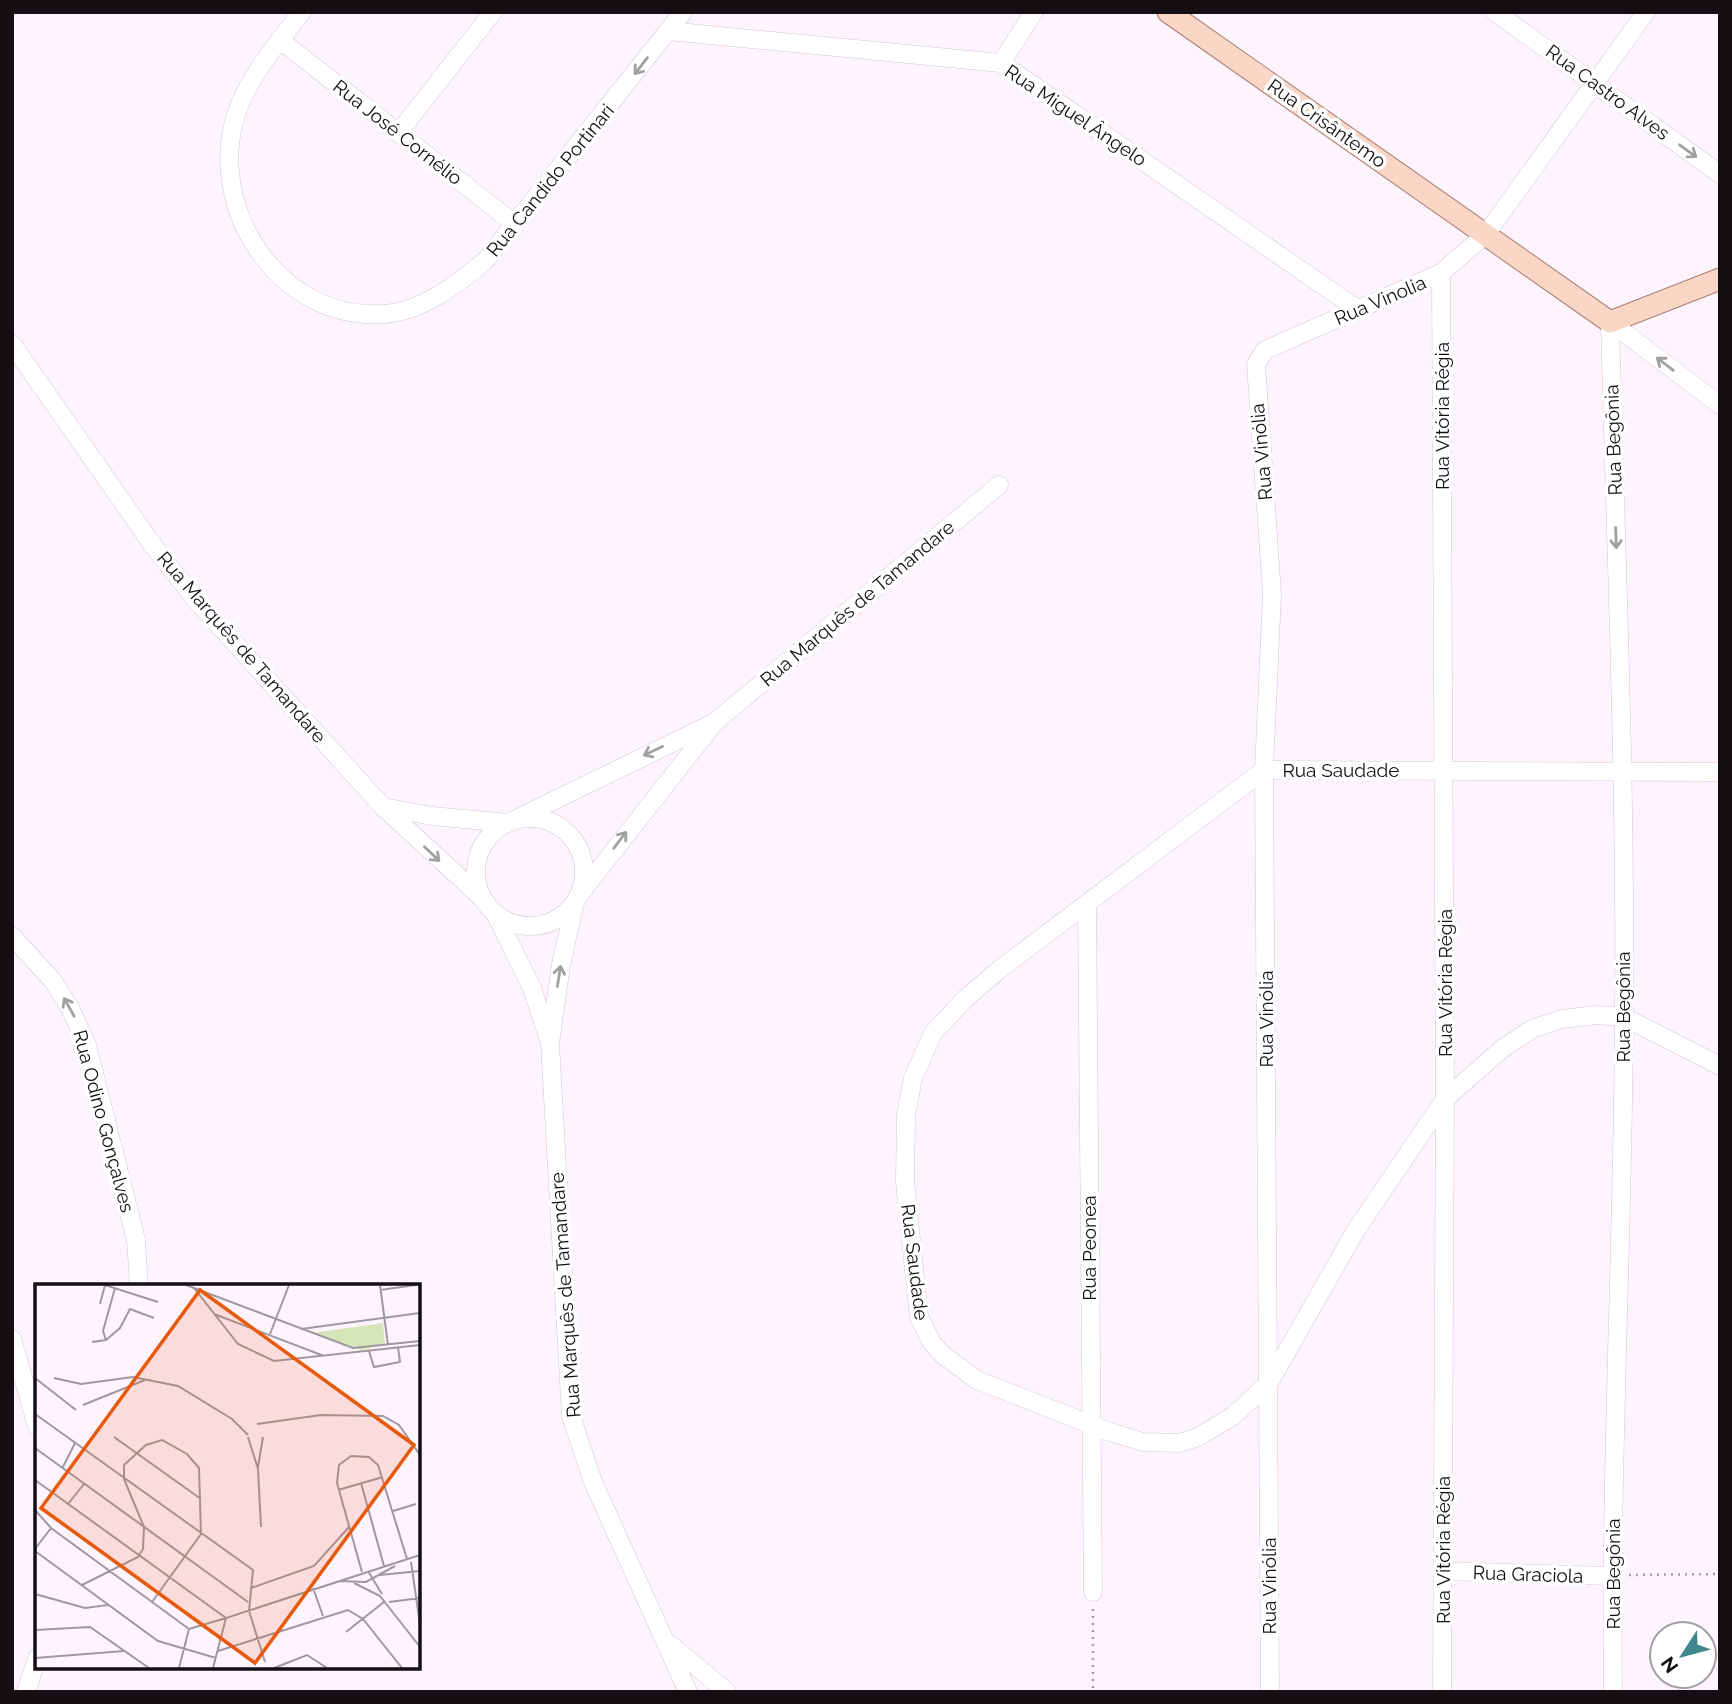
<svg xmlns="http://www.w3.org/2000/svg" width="1732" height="1704" font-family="Raleway,sans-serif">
<rect width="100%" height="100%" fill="#fef4fe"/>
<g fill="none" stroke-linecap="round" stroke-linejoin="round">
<defs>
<g id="minor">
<path d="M302,12C278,42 247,79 236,115C206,209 280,321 383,314C422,312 456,285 485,261L683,12"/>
<polyline points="1495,12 1720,174"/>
<polyline points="668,31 1001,63 1357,309"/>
<polyline points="280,40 516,225"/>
<polyline points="1001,63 1034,12"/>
<polyline points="399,132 493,12"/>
<polyline points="1441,273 1445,1099 1442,1692"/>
<path d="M1610,322C1616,554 1626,786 1624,1017C1623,1242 1610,1467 1613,1692"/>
<polyline points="1610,322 1720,405"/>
<polyline points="12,344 152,544 194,598 383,807 483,899"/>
<polyline points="1720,772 1264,770 1000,969 966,998 933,1033 913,1078 906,1115 905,1182 919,1317 932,1343 943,1355 977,1380 1110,1432 1143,1442 1180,1443 1198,1437 1233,1416 1269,1383 1356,1230 1445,1099 1502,1049 1532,1029 1562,1019 1597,1015 1624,1017 1720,1066"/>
<polyline points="383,807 432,816 508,823"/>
<polyline points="520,817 709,725"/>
<circle cx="530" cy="872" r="54"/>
<polyline points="579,895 715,722 999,485"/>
<polyline points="575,902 561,965 550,1043 571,1416 593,1482 688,1692"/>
<polyline points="1087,905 1093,1592"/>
<polyline points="496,915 532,988 548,1037"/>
<polyline points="12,936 53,981 70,1008 87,1045 136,1240 139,1286"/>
<polyline points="12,1339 37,1426"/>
<polyline points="1444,1571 1612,1576"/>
<polyline points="671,1645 727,1692"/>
<polyline points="26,1692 37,1658"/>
<polyline points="1270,1692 1264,770 1272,594 1256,364 1265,350 1441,273 1486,234 1646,12"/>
</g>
<polyline id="major" points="1168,12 1610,322 1720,279"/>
</defs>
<use href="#minor" stroke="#d1c6d2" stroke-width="19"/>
<use href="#major" stroke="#a77e6f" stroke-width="23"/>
<g stroke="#a69ea6" stroke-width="2.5" stroke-dasharray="2 5" stroke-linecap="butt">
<polyline points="1629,1575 1720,1574"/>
<polyline points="1093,1609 1093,1692"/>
</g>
<use href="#minor" stroke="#fff" stroke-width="18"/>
<use href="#major" stroke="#fad6c7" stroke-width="21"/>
</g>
<defs><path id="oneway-shaft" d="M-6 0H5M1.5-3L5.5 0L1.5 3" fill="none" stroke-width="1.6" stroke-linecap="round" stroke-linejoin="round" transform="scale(1.75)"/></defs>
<g stroke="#a19fa1">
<use href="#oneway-shaft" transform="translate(641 66) rotate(128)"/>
<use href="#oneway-shaft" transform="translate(1688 151) rotate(36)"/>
<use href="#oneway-shaft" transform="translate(1665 364) rotate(-143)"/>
<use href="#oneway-shaft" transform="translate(1616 538) rotate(88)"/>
<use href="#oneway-shaft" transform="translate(653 751) rotate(155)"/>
<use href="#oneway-shaft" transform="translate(620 840) rotate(-53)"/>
<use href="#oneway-shaft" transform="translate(432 854) rotate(44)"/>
<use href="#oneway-shaft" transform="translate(559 976) rotate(-81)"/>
<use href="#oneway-shaft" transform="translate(69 1007) rotate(-119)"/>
</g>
<g text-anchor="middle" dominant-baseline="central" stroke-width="7" stroke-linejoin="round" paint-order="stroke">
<g font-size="19" fill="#130f13" stroke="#fff">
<text transform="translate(1608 92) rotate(36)">Rua Castro Alves</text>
<text transform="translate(1076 115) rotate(34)">Rua Miguel Ângelo</text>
<text transform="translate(1327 123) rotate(35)">Rua Crisântemo</text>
<text transform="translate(398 132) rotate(38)">Rua José Cornélio</text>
<text transform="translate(550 180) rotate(-51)">Rua Candido Portinari</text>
<text transform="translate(1380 300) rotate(-23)">Rua Vinolia</text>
<text transform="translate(1442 416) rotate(-90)">Rua Vitória Régia</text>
<text transform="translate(1613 440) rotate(-92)">Rua Begônia</text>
<text transform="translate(1261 452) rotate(-95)">Rua Vinólia</text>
<text transform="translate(857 603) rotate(-40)">Rua Marquês de Tamandare</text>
<text transform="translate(242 647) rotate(49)">Rua Marquês de Tamandare</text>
<text x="1341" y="770">Rua Saudade</text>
<text transform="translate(1445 983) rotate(-90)">Rua Vitória Régia</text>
<text transform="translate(1623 1007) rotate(-90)">Rua Begônia</text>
<text transform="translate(1266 1019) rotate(-90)">Rua Vinólia</text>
<text transform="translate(104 1121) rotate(75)">Rua Odino Gonçalves</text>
<text transform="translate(1089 1248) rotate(-90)">Rua Peonea</text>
<text transform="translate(915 1262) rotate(83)">Rua Saudade</text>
<text transform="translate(565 1295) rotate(-94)">Rua Marquês de Tamandare</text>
<text transform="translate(1443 1550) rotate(-90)">Rua Vitória Régia</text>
<text transform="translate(1528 1574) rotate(2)">Rua Graciola</text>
<text transform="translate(1613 1574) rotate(-90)">Rua Begônia</text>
<text transform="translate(1269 1586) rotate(-90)">Rua Vinólia</text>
</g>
</g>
<g transform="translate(35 1284)">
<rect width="385" height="385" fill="#fef4fe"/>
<path d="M348,39L350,61L326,66L277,49Z" fill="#d6e6b9"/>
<path fill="none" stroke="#a098a0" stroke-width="2" d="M151,1L318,64L385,57M345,1L353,61M159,4L203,60L239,77L385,61M345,6L381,1M65,20L70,1L123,18M179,30L289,72M266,45L385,29M235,50L254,1M71,56L68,47L80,4M57,58L71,56L85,44L95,25L119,34M334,67L339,83L365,78L363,63M0,94L41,126M19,94L46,100L98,93L143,102L197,135L213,151M48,121L110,96M0,130L218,286L214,327L230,378M222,140L286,131L348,132L364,141L385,171M79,153L166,215M213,153L223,185L226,243M0,164L213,318M28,183L40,159M223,183L228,153M0,196L191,334M326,199L349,282M303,206L348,193M33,220L49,200M0,226L16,244L154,345M358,227L381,220M0,265L16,244M0,267L123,357L181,374M376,278L385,340M333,287L347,310M327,288L302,199L304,181L316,172L334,173L343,181L372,275M345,291L385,287M304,297L331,298L360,282M319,299L345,312L385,363M47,301L103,273L108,265L109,243L89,195V181L111,161L127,156L152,170L164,184L166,250L117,318M216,304L279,282L314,243M278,304L288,332M0,310L50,324L73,321M354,318L385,314M154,345L191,334M0,346L55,343L114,384M311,348L349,318M183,367L313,326L328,335L367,384M0,374L89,367M144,384L154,345M178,384L191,334L385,271M239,384L272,371L292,384"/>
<path fill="#e8590c" fill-opacity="0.15" stroke="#e8590c" stroke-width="3.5" d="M165,6L379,161L220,379L6,224Z"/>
<rect width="385" height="385" fill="none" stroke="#130f13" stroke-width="3.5"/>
</g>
<rect width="1732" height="1704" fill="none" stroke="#130f13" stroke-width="28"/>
<g transform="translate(1683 1655) rotate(234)"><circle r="33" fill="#ffffff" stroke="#a19fa1" stroke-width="2"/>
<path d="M0-5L12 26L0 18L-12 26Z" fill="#40878e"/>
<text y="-10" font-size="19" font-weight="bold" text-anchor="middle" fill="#130f13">N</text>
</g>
</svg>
